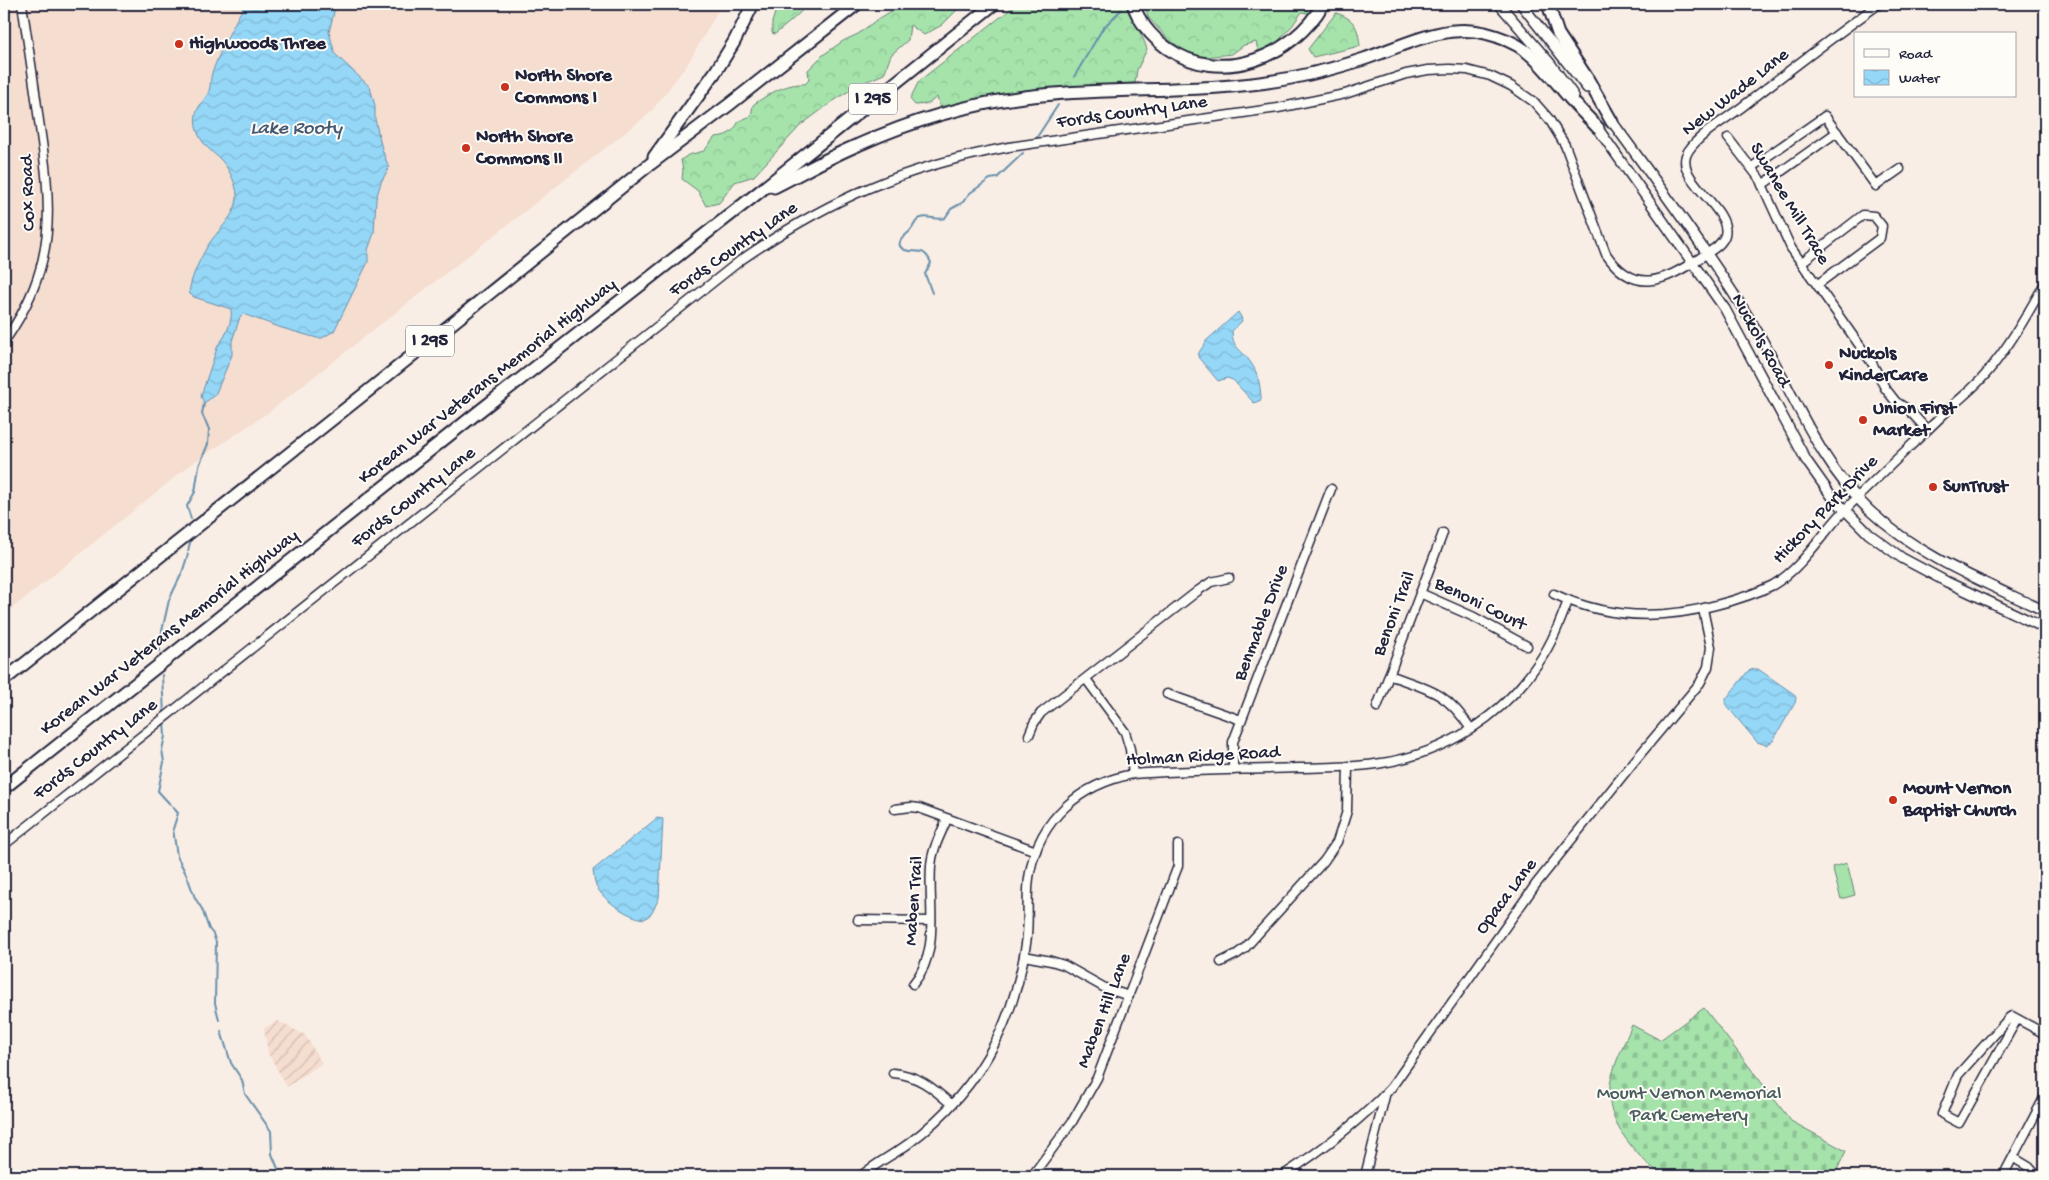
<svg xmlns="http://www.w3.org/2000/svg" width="2049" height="1180" font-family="'Gochi Hand',sans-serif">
<defs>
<pattern id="industrial-furrows" width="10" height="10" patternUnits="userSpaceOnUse" patternTransform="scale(1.25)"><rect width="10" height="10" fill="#f5ddcf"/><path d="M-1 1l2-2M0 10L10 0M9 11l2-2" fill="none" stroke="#d2bdb3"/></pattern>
<pattern id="forest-crowns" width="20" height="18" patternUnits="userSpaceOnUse" patternTransform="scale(1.25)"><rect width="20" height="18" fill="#a5e3ab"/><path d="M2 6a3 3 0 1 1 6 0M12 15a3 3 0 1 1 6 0" fill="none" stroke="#8ec294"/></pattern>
<pattern id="cemetery-stones" width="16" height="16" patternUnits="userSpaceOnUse" patternTransform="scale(1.25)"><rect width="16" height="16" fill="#a5e3ab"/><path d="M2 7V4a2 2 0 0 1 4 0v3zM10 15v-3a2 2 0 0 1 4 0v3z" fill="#8ec294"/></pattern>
<pattern id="water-waves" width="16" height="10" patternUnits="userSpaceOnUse" patternTransform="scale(1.25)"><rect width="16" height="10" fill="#95d7f7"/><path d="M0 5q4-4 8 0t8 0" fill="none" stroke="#80b8d5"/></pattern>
</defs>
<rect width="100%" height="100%" fill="#f9eee5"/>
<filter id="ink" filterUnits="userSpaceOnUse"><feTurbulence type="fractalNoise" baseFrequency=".02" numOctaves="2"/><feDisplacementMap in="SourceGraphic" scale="10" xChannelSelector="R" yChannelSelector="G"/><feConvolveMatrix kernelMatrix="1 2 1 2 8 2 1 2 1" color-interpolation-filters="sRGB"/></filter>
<g filter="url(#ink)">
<polygon fill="#f5ddcf" points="4,4 722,4 687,65 650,113 269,412 190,465 4,615"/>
<polygon fill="url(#industrial-furrows)" points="278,1021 305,1035 322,1063 287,1087 268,1053 264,1028"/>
<polygon fill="#a5e3ab" stroke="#648273" points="1847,863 1855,895 1841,899 1832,867"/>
<g fill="url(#forest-crowns)" stroke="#648273">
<polygon points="778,4 809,4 791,21 775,34 772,33 772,22"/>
<path d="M903,4H963L942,25L924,35L910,25L908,40L891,55L884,74L858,85L832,102L801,125L754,176L735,182L719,203L706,206L698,191L682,179L683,170L681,160L688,155L704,151L715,137C727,136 733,133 739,121L751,116L753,105C768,94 786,83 805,84L809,80L808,70L823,55L843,41L858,34L875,21Z"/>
<path d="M1017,4H1128C1132,20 1142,33 1147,49L1137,70L1135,83L1050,90L955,106L940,107L937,97L928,104L915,105L910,99L919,81Z"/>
<polygon points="1145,4 1317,4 1311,14 1302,12 1292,26 1270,50 1258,51 1256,42 1244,45 1232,54 1196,58 1169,40 1148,17"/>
<path d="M1336,13C1355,19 1358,27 1360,46L1313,57L1308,49Z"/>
</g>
<path fill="url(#cemetery-stones)" stroke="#648273" d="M1704,1008L1791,1121L1846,1151L1834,1176H1665C1650,1168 1639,1156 1629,1143C1594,1099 1613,1070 1632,1025L1660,1040Z"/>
<g fill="url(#water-waves)" stroke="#678fac">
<path d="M245,4H336L329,32L335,54L370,87L375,106V119L382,149L389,168L381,182L376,199L374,233L368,250V262L334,331L322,338H317L282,328L243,314L240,317L232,341V355L215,395L204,403L201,396L218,345C226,337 233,320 231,309L194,297L189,293C191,277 199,261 207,247C217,230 237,216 237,196C237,185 229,169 222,161C216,154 208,150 203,142C197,134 194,124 196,114C197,107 206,99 209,91C211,85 210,79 212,73C221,48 233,26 245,4Z"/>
<path d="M1238,312L1241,317L1242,321L1232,331C1232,349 1242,349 1251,363C1258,373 1260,384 1261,397V400L1254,403L1233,380L1227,378L1218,381L1198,357C1198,351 1204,347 1206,341Z"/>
<polygon points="1754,669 1758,669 1794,694 1796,698 1795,703 1773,741 1766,745 1757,742 1726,705 1726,699 1748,671"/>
<path d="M657,818L663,819L659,898L652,913L645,919C629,918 603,900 596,886C594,882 594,875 593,870Z"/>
</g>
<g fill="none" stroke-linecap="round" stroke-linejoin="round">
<g stroke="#678fac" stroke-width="2">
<polyline points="1074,77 1103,28 1121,10"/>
<polyline points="1037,137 1058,105"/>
<path d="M932,293L925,274L931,263C924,246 916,254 905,250C893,245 904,236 909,232C914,228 914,220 921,218C929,215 936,221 945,218L951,209L962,203L970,193L990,179L997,178L1023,153"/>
<polyline points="191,519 187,506 195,492 199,466 208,444 209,429 202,414 204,403"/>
<polyline points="188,551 191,538"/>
<polyline points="160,651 160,640 169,600 182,573 188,554"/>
<polyline points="162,675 164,715"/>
<polyline points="164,722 165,736 162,750 164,762 158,791 178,813 173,829 177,856 187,876 195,898 202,909 209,929 213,934 216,942 215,1003 219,1020"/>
<polyline points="221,1031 231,1063 242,1080 245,1094 271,1131 272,1154 281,1176"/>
</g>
<defs>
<g id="minor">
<polyline points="1728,138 1759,178 1791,248 1872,363 1885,388 1896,402 1909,410 1927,430"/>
<polyline points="1752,167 1825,116 1876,186 1900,169"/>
<polyline points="1762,185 1837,132"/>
<polyline points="1802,262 1863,215 1874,216 1882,226 1880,238 1818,284"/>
<path d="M4,342C58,265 52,209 39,121C34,82 28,43 22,4"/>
<polyline points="1420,593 1474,617 1527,646"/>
<path d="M1554,594C1607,619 1661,620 1716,605C1736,600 1755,594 1773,585C1802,568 1821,535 1844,511C1877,477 1912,445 1947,411C1959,399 1974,388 1985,375C2009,347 2027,315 2045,283"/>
<path d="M1389,675C1430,690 1446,691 1471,729"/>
<polyline points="1086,679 1125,732 1130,749 1133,774"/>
<polyline points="1167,694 1241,720"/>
<polyline points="1377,707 1443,533"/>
<polyline points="1029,735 1034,723 1041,713 1199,590 1211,582 1229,578"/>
<polyline points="1233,770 1233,742 1331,489"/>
<polyline points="895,809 911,807 919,808 1036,851"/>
<path d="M4,845L741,260C829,199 904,167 1009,147L1278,108L1345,94L1406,74L1428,70L1450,69L1467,70L1490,76L1511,86L1534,102L1549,119L1565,145L1606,254C1635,296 1664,281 1700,258C1708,252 1722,246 1725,235C1732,207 1669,177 1689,150C1700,134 1726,119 1742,107C1787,72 1833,37 1879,4"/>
<polyline points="858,920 931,921"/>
<polyline points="1024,956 1051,961 1064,965 1105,988 1129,996"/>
<polyline points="1221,962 1237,954 1245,948 1324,861 1337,842 1347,811 1348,766"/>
<path d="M913,984C941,951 928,906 931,866C932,849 941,834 947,819"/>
<polyline points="2017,1019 1959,1123 1942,1114 1958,1075 2010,1017 2012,1016 2045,1034"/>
<path d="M893,1073C918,1075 933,1088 951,1104"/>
<polyline points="2014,1158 2029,1167 2037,1176"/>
<path d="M861,1176C876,1163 893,1155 908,1144C944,1117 976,1081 996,1041C1011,1011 1021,977 1026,944C1030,920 1025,896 1030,872C1040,818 1081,784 1133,774C1188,770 1244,770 1299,768C1326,767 1355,768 1382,763C1446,753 1503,716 1539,662C1552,643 1560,622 1568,601"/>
<polyline points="1032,1176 1072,1122 1097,1078 1178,866 1178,845"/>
<path d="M1282,1176C1322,1150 1358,1123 1391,1088L1536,884L1632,764L1700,683L1708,667L1711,647L1703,609"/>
<polyline points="1365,1176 1385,1096"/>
<polyline points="2003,1176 2045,1096"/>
</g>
<g id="major">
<polyline points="1499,4 1550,63 1574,96"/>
<polyline points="1521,4 1587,88"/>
<path d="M1608,116C1660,187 1712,257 1757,331C1793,391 1817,461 1869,510C1919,557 1984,582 2045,611"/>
<polyline points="1594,123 1725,309 1806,460 1833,498 1869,534 1902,558 1947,582 2045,628"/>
</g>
<g id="highway">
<path d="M1133,4C1139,22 1152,37 1167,48C1221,86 1293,57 1323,4"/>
<polyline points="1548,4 1558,34 1587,78 1612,122"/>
<polyline points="654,157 716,71 734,42 753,4"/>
<path d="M774,187C802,173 829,157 858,145C916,119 979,101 1042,95C1125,86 1209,94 1291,78C1316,73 1340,67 1364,59C1403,46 1443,23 1485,33C1526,43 1536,59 1562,89C1573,103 1586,115 1598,128"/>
<polyline points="4,680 368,391 649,165 730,104 857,4"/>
<polyline points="4,788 477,413 754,196 994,4"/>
</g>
</defs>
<use href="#minor" stroke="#22223b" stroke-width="11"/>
<use href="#major" stroke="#22223b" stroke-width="12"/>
<use href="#highway" stroke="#22223b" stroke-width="15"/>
<use href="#minor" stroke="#fdfcf7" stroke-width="8"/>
<use href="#major" stroke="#fdfcf7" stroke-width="9"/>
<use href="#highway" stroke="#fdfcf7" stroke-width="11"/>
</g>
</g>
<g fill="#c8321e" stroke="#fdfcf7" stroke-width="2">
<circle cx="179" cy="44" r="5"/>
<circle cx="505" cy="87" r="5"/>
<circle cx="466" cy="148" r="5"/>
<circle cx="1829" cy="365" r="5"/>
<circle cx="1863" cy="420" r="5"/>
<circle cx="1933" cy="487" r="5"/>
<circle cx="1893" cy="800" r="5"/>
</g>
<g text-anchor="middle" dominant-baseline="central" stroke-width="4" stroke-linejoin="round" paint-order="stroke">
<g fill="#fdfcf7" stroke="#646373" stroke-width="1">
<rect x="849" y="83.5" width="48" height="31" rx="4"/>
<rect x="406" y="325.5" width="48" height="31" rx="4"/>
</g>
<g font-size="18" font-weight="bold" fill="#22223b">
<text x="873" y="99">I 295</text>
<text x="430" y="341">I 295</text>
</g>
<g font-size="19" font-weight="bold" fill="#22223b" stroke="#fdfcf7" text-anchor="start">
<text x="189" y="44">Highwoods Three</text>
<text x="515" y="76">North Shore<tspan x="515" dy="22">Commons I</tspan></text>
<text x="476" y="137">North Shore<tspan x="476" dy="22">Commons II</tspan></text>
<text x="1839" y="354">Nuckols<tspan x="1839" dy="22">KinderCare</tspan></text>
<text x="1873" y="409">Union First<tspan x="1873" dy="22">Market</tspan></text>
<text x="1943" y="487">SunTrust</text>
<text x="1903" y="789">Mount Vernon<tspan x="1903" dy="22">Baptist Church</tspan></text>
</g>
<g font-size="19" fill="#22223b" stroke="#fdfcf7">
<text transform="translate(1736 93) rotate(-38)">New Wade Lane</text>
<text transform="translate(1132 113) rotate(-8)">Fords Country Lane</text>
<text transform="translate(29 193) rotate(-92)">Cox Road</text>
<text transform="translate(1789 204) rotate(59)">Swanee Mill Trace</text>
<text transform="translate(734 250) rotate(-35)">Fords Country Lane</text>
<text transform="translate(1760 341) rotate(61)">Nuckols Road</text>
<text transform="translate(488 382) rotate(-38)">Korean War Veterans Memorial Highway</text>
<text transform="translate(414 498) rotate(-38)">Fords Country Lane</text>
<text transform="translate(1826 510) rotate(-46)">Hickory Park Drive</text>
<text transform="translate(1480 605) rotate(26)">Benoni Court</text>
<text transform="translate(1395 614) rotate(-69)">Benoni Trail</text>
<text transform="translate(1262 623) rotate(-69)">Benmable Drive</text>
<text transform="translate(170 633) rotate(-38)">Korean War Veterans Memorial Highway</text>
<text transform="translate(96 750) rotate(-38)">Fords Country Lane</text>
<text transform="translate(1203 757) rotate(-3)">Holman Ridge Road</text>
<text transform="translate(1507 897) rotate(-53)">Opaca Lane</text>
<text transform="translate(915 901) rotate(-86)">Maben Trail</text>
<text transform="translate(1105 1011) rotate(-69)">Maben Hill Lane</text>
</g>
<g font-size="19" fill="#495c5d" stroke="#fdfcf7">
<text x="1689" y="1094">Mount Vernon Memorial<tspan x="1689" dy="22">Park Cemetery</tspan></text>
</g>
<g font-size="20" font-style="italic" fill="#445873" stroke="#fdfcf7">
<text x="296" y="129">Lake Rooty</text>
</g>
</g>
<rect width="2049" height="1180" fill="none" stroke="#fdfcf7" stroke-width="20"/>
<rect x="10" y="10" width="2029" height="1160" fill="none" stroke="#22223b" stroke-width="2" filter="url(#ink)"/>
<rect x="1854" y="32" width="162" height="65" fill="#fdfcf7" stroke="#a5a5ac"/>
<rect x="1864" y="49" width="25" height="8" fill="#fdfcf7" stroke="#a5a5ac"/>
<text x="1899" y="58" font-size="15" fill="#22223b">Road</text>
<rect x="1864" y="70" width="25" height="15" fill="url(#water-waves)" stroke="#a5a5ac"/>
<text x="1899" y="82" font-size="15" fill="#22223b">Water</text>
</svg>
